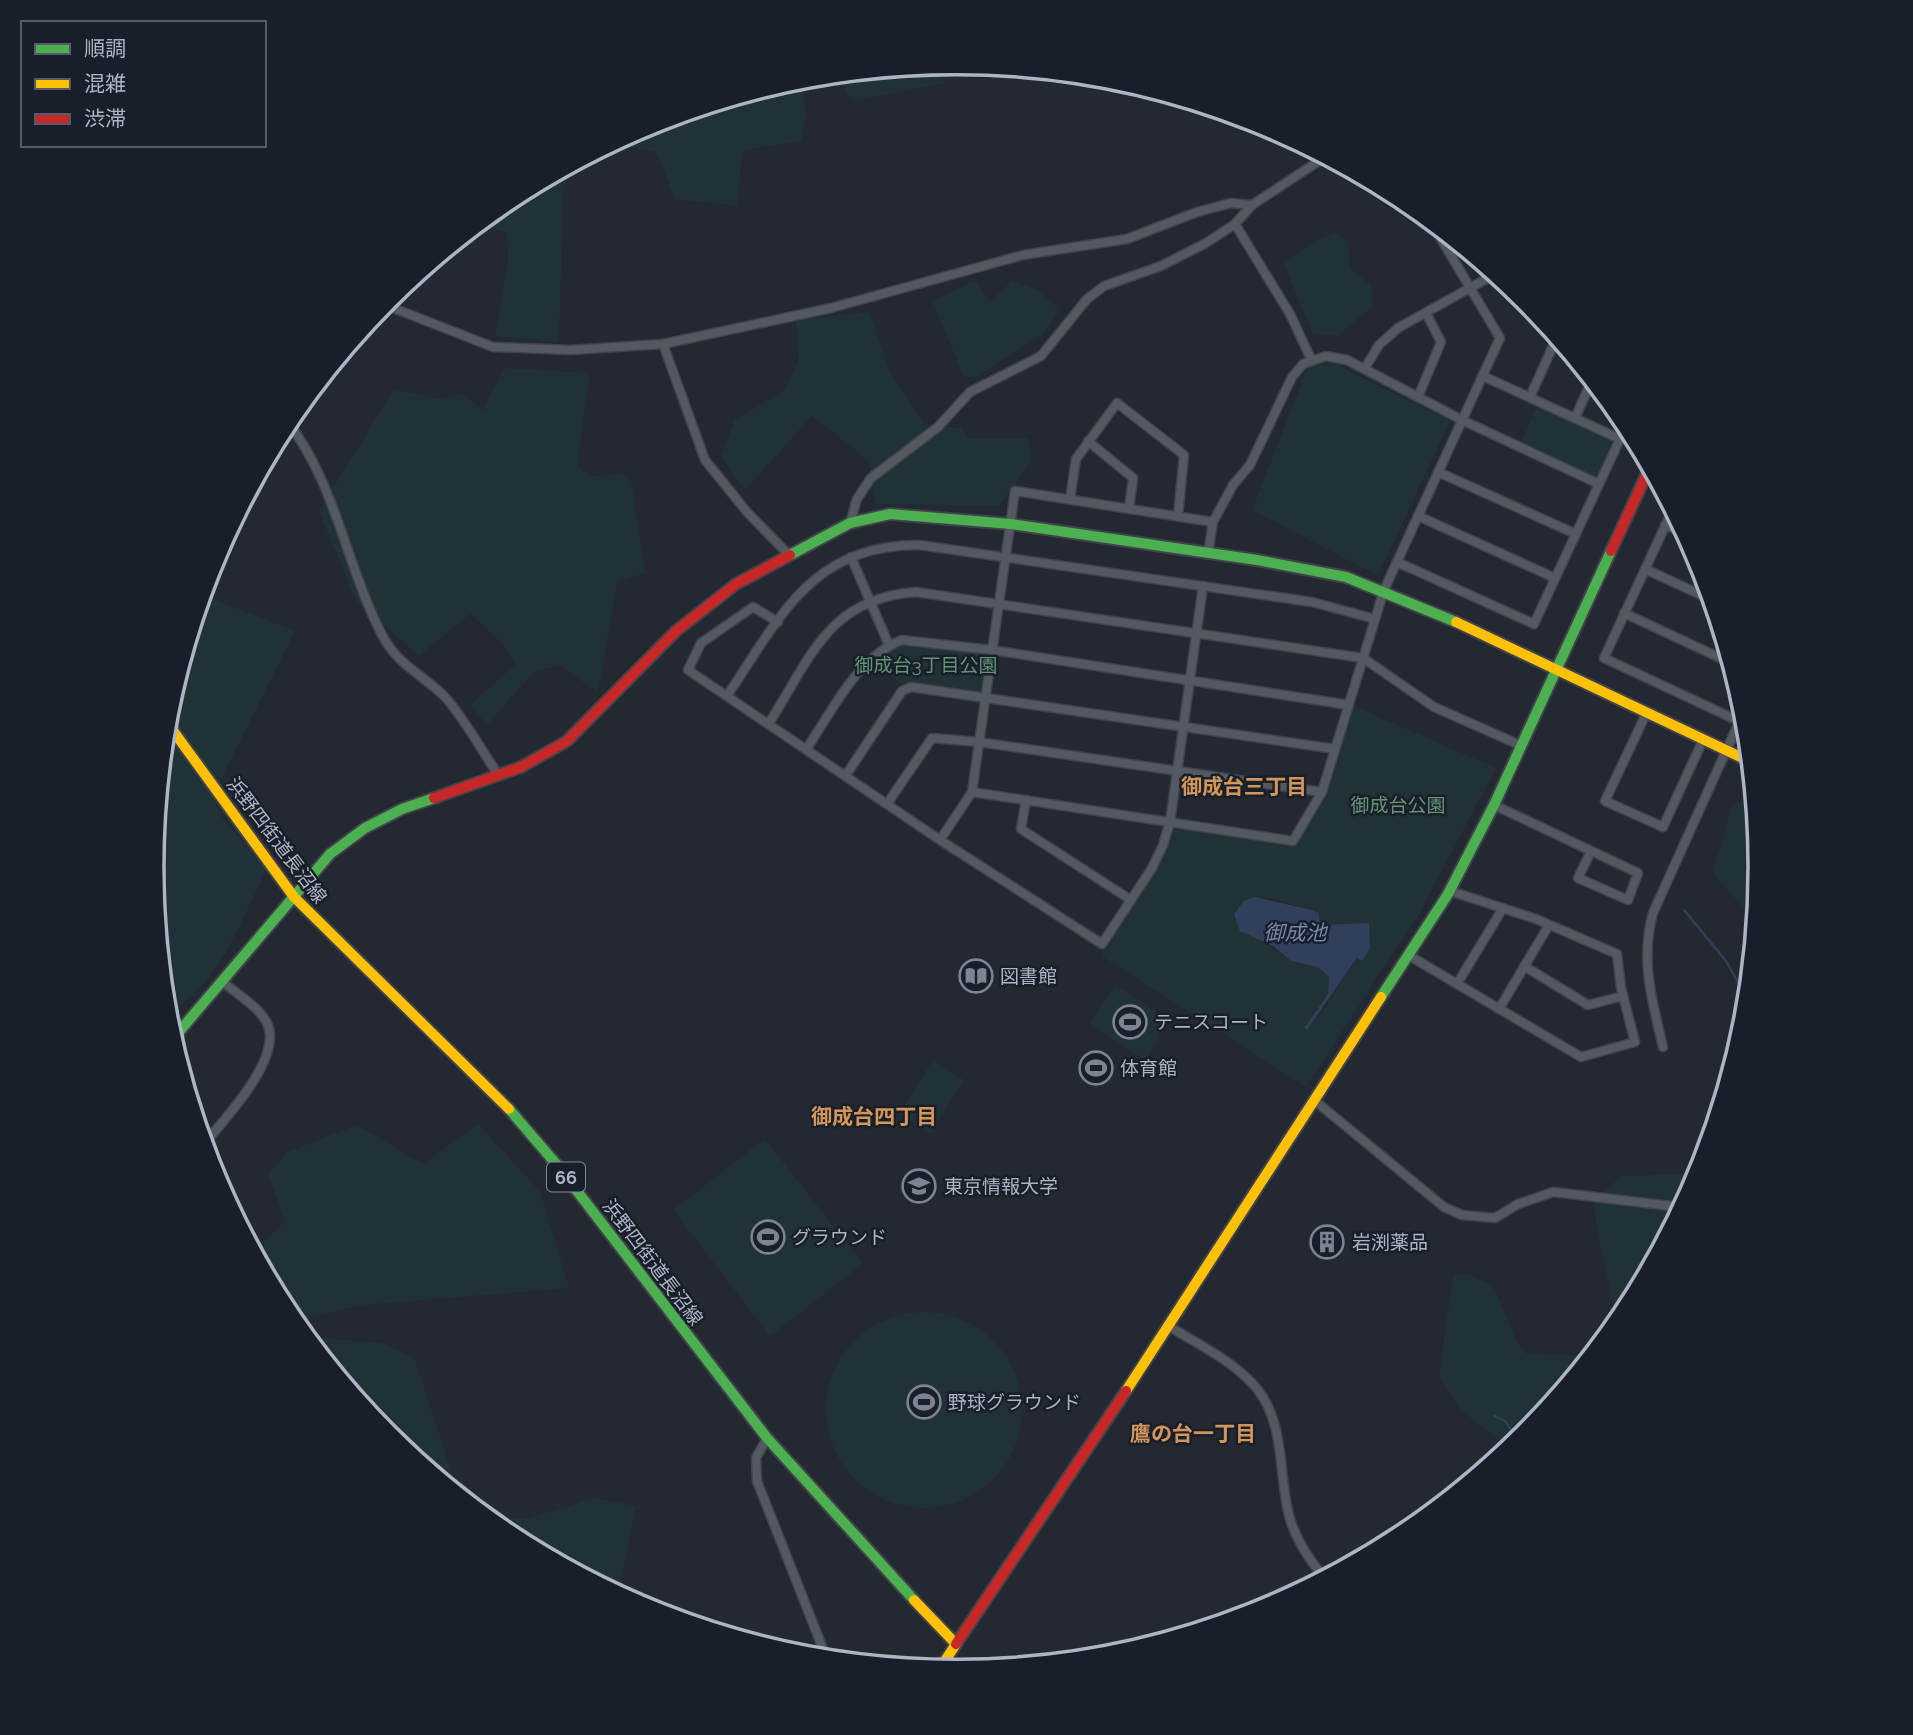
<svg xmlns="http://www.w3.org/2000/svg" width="1913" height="1735" font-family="Raleway,'Noto Sans JP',sans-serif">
<rect width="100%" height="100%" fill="#242831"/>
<g fill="#213236" fill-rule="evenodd">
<polygon points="940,65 944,83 853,101 834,75"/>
<polygon points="802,78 806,115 801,141 742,151 737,206 675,199 656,151 610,145 649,124"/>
<polygon points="572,165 563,193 559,342 495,336 508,262 507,232 476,226 510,198"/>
<polygon points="1335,233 1348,242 1350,269 1371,285 1373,306 1339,335 1313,334 1284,264 1314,241"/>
<polygon points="974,280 990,302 1012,281 1037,290 1058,308 1045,333 974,378 963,375 933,302"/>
<polygon points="870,312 890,372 924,424 961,428 968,438 1028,438 1031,460 999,506 876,504 868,460 812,416 745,490 721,456 734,421 784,390 799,359 796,320"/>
<polygon points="1333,363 1450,421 1378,576 1252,510 1308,367"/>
<polygon points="505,368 590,373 577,467 591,476 624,474 631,480 645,573 617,582 598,693 560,665 534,672 487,725 470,705 516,664 503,644 470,614 419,656 356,601 319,511 394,389 439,399 462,394 483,410"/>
<polygon points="1537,406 1609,437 1611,446 1598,474 1594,477 1521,443"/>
<path d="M203,595L295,631L212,797L225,822L268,867C244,914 216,993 166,1015L152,867L168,710Z"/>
<polygon points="901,643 982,653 985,658 981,691 976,694 902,684 870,663 875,656"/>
<path d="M1354,706L1496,768L1419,914L1306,1087L1103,957V948L1139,891L1171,831L1177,828L1293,845L1327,797ZM1264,897L1312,910L1319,913L1320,925L1369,923L1357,958L1315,1022L1305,1027L1328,994L1329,977L1318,967L1295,963L1262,941Z"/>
<polygon points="1754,799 1761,868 1756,922 1713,873 1732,805"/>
<polygon points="1115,985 1170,1020 1145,1060 1090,1024"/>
<polygon points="933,1060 964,1080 930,1134 899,1114"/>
<polygon points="478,1124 540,1191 569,1288 362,1305 293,1321 253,1250 285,1222 268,1174 288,1152 357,1125 423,1164"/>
<polygon points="765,1139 863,1264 770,1336 673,1210"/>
<polygon points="1682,1174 1697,1181 1617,1325 1596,1224 1594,1198 1623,1176"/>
<polygon points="1468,1274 1493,1285 1518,1344 1527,1354 1591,1356 1525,1437 1510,1449 1461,1410 1439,1375 1453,1275"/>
<circle cx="924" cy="1410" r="98"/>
<polygon points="306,1337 382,1343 414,1357 459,1495 387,1436"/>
<polygon points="595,1498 636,1506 618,1594 509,1536 485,1516 526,1519"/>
</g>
<polygon fill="#313f5a" points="1254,897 1312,910 1319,913 1320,925 1369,923 1370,947 1362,961 1357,958 1307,1030 1305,1027 1328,994 1329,977 1318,967 1291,961 1273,946 1240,931 1234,914 1244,901"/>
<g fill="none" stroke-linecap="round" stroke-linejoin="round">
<g stroke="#313f5a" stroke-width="2.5">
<polyline points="1684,910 1726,961 1748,1000"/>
<polyline points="1495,1416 1505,1421 1519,1441"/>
</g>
<defs>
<g id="street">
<polyline points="1235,224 1290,314 1311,359"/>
<polyline points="383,304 493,347 570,350 663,344 831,308 1023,255 1127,239 1197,212 1231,203 1252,205"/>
<polyline points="663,344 705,460 747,512 788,554"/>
<polyline points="1365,368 1379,345 1398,328 1495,274"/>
<polyline points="1483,376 1620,439"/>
<polyline points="1418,397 1441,342 1426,313"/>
<polyline points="1530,397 1557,337"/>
<polyline points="1575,418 1592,380"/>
<path d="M287,421C336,484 346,565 382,635C399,667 423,674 446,698C465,720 481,749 497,773"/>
<polyline points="1088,441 1133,478 1129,509"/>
<polyline points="1438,472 1576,534"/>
<polyline points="1070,499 1076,459 1117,403 1184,455 1178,516"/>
<polyline points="1673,509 1604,658 1747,725"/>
<polyline points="1418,516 1555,578"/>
<polyline points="850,523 857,499 871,478 938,427 970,392 1041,356 1087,299 1104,286 1161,266 1206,243 1235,224 1252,205 1325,157"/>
<polyline points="1665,525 1686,534"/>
<polyline points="1208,554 1213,522 1233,485 1250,465 1292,377 1303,364 1326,356 1347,360 1462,420 1599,484"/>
<polyline points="851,557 889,645"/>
<polyline points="1397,562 1534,624 1627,424"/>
<polyline points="1645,569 1712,600"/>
<polyline points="1624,613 1731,663"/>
<polyline points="778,622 753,607 701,643 688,670 940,840 1102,944 1152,868 1163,845 1170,822 1203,586"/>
<path d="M727,696C780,617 812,544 920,545L1312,602L1375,619"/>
<polyline points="1647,712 1605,801 1663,827 1703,740"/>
<path d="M769,723C811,657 829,598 916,592L1363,658L1434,707L1522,746"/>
<path d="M807,748C833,710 857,657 902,640L992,650L1349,705"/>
<polyline points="846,775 902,691 911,687 1335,749"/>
<polyline points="972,792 1293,841 1322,792 1384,590 1500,338 1431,222"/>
<polyline points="1026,800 1021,829 1131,900"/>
<polyline points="887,804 932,738 979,742 1322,792"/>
<polyline points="1494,805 1638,873 1628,900 1578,878 1591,851"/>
<polyline points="940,840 972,792 1015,491 1213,522"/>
<polyline points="1408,955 1581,1057 1635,1042 1621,988 1617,954 1536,919 1450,891"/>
<polyline points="1524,966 1588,1005 1623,996"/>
<polyline points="1457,984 1503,908"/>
<polyline points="1499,1009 1549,925"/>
<path d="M1663,1047C1652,1001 1640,959 1653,913L1745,709"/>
<polyline points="1314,1100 1444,1207 1462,1215 1495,1218 1518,1204 1553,1192 1680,1207 1681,1210"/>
<path d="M204,1144C224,1120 284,1057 267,1023C259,1007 237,994 223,982"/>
<path d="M1167,1325C1197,1344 1236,1362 1258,1390C1286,1426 1278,1478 1290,1519C1297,1542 1309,1560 1325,1578"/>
<polyline points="767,1438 756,1458 757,1481 827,1659"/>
</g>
<g id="fast">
<polyline points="790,555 850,523 890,514 1011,524 1257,560 1346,577 1456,622"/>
<polyline points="1381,997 1448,894 1494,805 1611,551"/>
<polyline points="172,1040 330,854 365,828 402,809 434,798"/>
<polyline points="509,1109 557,1165 767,1438 914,1600"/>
</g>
<g id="slow">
<polyline points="1456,622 1751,762"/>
<polyline points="166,721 294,897 509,1109"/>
<polyline points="1126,1391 1381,997"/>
<polyline points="914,1600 956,1644 939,1670"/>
</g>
<g id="jam">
<polyline points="1611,551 1650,467"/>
<polyline points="434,798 521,767 567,741 676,631 736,584 790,555"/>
<polyline points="956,1644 1126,1391"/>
</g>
</defs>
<use href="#street" stroke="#40434a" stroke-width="11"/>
<use href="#fast" stroke="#40434a" stroke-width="14"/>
<use href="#slow" stroke="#40434a" stroke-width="14"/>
<use href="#jam" stroke="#40434a" stroke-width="14"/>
<use href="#street" stroke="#545860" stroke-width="8"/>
<use href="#fast" stroke="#4caf50" stroke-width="10"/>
<use href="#slow" stroke="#ffc107" stroke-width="10"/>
<use href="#jam" stroke="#c62828" stroke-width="10"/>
</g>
<defs>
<symbol id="library-ring" viewBox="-11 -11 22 22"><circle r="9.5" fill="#181f2b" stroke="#7d8391" stroke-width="1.5"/><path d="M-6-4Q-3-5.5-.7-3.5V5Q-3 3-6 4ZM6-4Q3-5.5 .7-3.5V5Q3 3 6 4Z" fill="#7d8391"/></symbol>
<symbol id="stadium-ring" viewBox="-11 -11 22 22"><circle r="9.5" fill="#181f2b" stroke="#7d8391" stroke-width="1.5"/><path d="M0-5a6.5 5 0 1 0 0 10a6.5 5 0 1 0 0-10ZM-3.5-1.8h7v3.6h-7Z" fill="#7d8391"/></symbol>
<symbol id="university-ring" viewBox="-11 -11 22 22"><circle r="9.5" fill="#181f2b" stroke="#7d8391" stroke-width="1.5"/><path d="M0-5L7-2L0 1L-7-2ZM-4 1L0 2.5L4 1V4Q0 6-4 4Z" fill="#7d8391"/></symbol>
<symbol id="building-ring" viewBox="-11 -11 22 22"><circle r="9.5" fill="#181f2b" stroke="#7d8391" stroke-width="1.5"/><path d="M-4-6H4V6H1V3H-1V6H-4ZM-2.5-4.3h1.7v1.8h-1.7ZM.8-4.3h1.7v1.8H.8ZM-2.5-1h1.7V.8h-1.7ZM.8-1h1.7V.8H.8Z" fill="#7d8391"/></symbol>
</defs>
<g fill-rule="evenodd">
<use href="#library-ring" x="957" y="957" width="38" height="38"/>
<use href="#stadium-ring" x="1111" y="1003" width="38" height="38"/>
<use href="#stadium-ring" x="1077" y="1049" width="38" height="38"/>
<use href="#university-ring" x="900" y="1167" width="38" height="38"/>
<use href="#stadium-ring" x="749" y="1218" width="38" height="38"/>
<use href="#building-ring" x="1308" y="1223" width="38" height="38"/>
<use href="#stadium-ring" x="905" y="1383" width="38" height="38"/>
</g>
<g text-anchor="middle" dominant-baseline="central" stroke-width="5" stroke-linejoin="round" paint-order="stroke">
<rect fill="#181f2b" stroke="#808796" stroke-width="2" x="547" y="1162.5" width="38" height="29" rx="5"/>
<g font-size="18" font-weight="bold" fill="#adb4c4">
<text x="566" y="1177">66</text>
</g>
<g font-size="19" fill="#659473" stroke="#181f2b">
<text x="926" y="665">御成台3丁目公園</text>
<text x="1398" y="805">御成台公園</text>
</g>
<g font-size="19" fill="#adb4c4" stroke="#181f2b">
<text transform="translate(277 840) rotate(53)">浜野四街道長沼線</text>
<text transform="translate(653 1262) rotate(53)">浜野四街道長沼線</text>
</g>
<g font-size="19" fill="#adb4c4" stroke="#181f2b" text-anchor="start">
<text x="1000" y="976">図書館</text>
<text x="1154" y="1022">テニスコート</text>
<text x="1120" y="1068">体育館</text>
<text x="944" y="1186">東京情報大学</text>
<text x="792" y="1237">グラウンド</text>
<text x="1352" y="1242">岩渕薬品</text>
<text x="948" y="1402">野球グラウンド</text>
</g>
<g font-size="21" font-weight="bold" fill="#d39659" stroke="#181f2b">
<text x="1244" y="786">御成台三丁目</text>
<text x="874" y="1116">御成台四丁目</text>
<text x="1193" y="1433">鷹の台一丁目</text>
</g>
<g font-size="21" font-style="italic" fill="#7488ac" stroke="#181f2b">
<text x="1295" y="932">御成池</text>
</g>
</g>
<path d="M0 0H1913V1735H0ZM164 867a792 792 0 1 1 1584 0a792 792 0 1 1-1584 0Z" fill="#181f2b" fill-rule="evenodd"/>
<path fill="none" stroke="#adb4c4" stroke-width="3.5" d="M164 867a792 792 0 1 1 1584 0a792 792 0 1 1-1584 0Z"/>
<rect x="21" y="21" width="245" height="126" fill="#181f2b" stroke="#545b68" stroke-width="2"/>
<rect x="35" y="44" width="35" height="10" fill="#4caf50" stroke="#545b68" stroke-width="2"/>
<text x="84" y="56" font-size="21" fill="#adb4c4">順調</text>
<rect x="35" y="79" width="35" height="10" fill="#ffc107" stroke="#545b68" stroke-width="2"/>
<text x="84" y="91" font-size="21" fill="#adb4c4">混雑</text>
<rect x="35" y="114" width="35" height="10" fill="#c62828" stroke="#545b68" stroke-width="2"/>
<text x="84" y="126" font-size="21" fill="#adb4c4">渋滞</text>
</svg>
